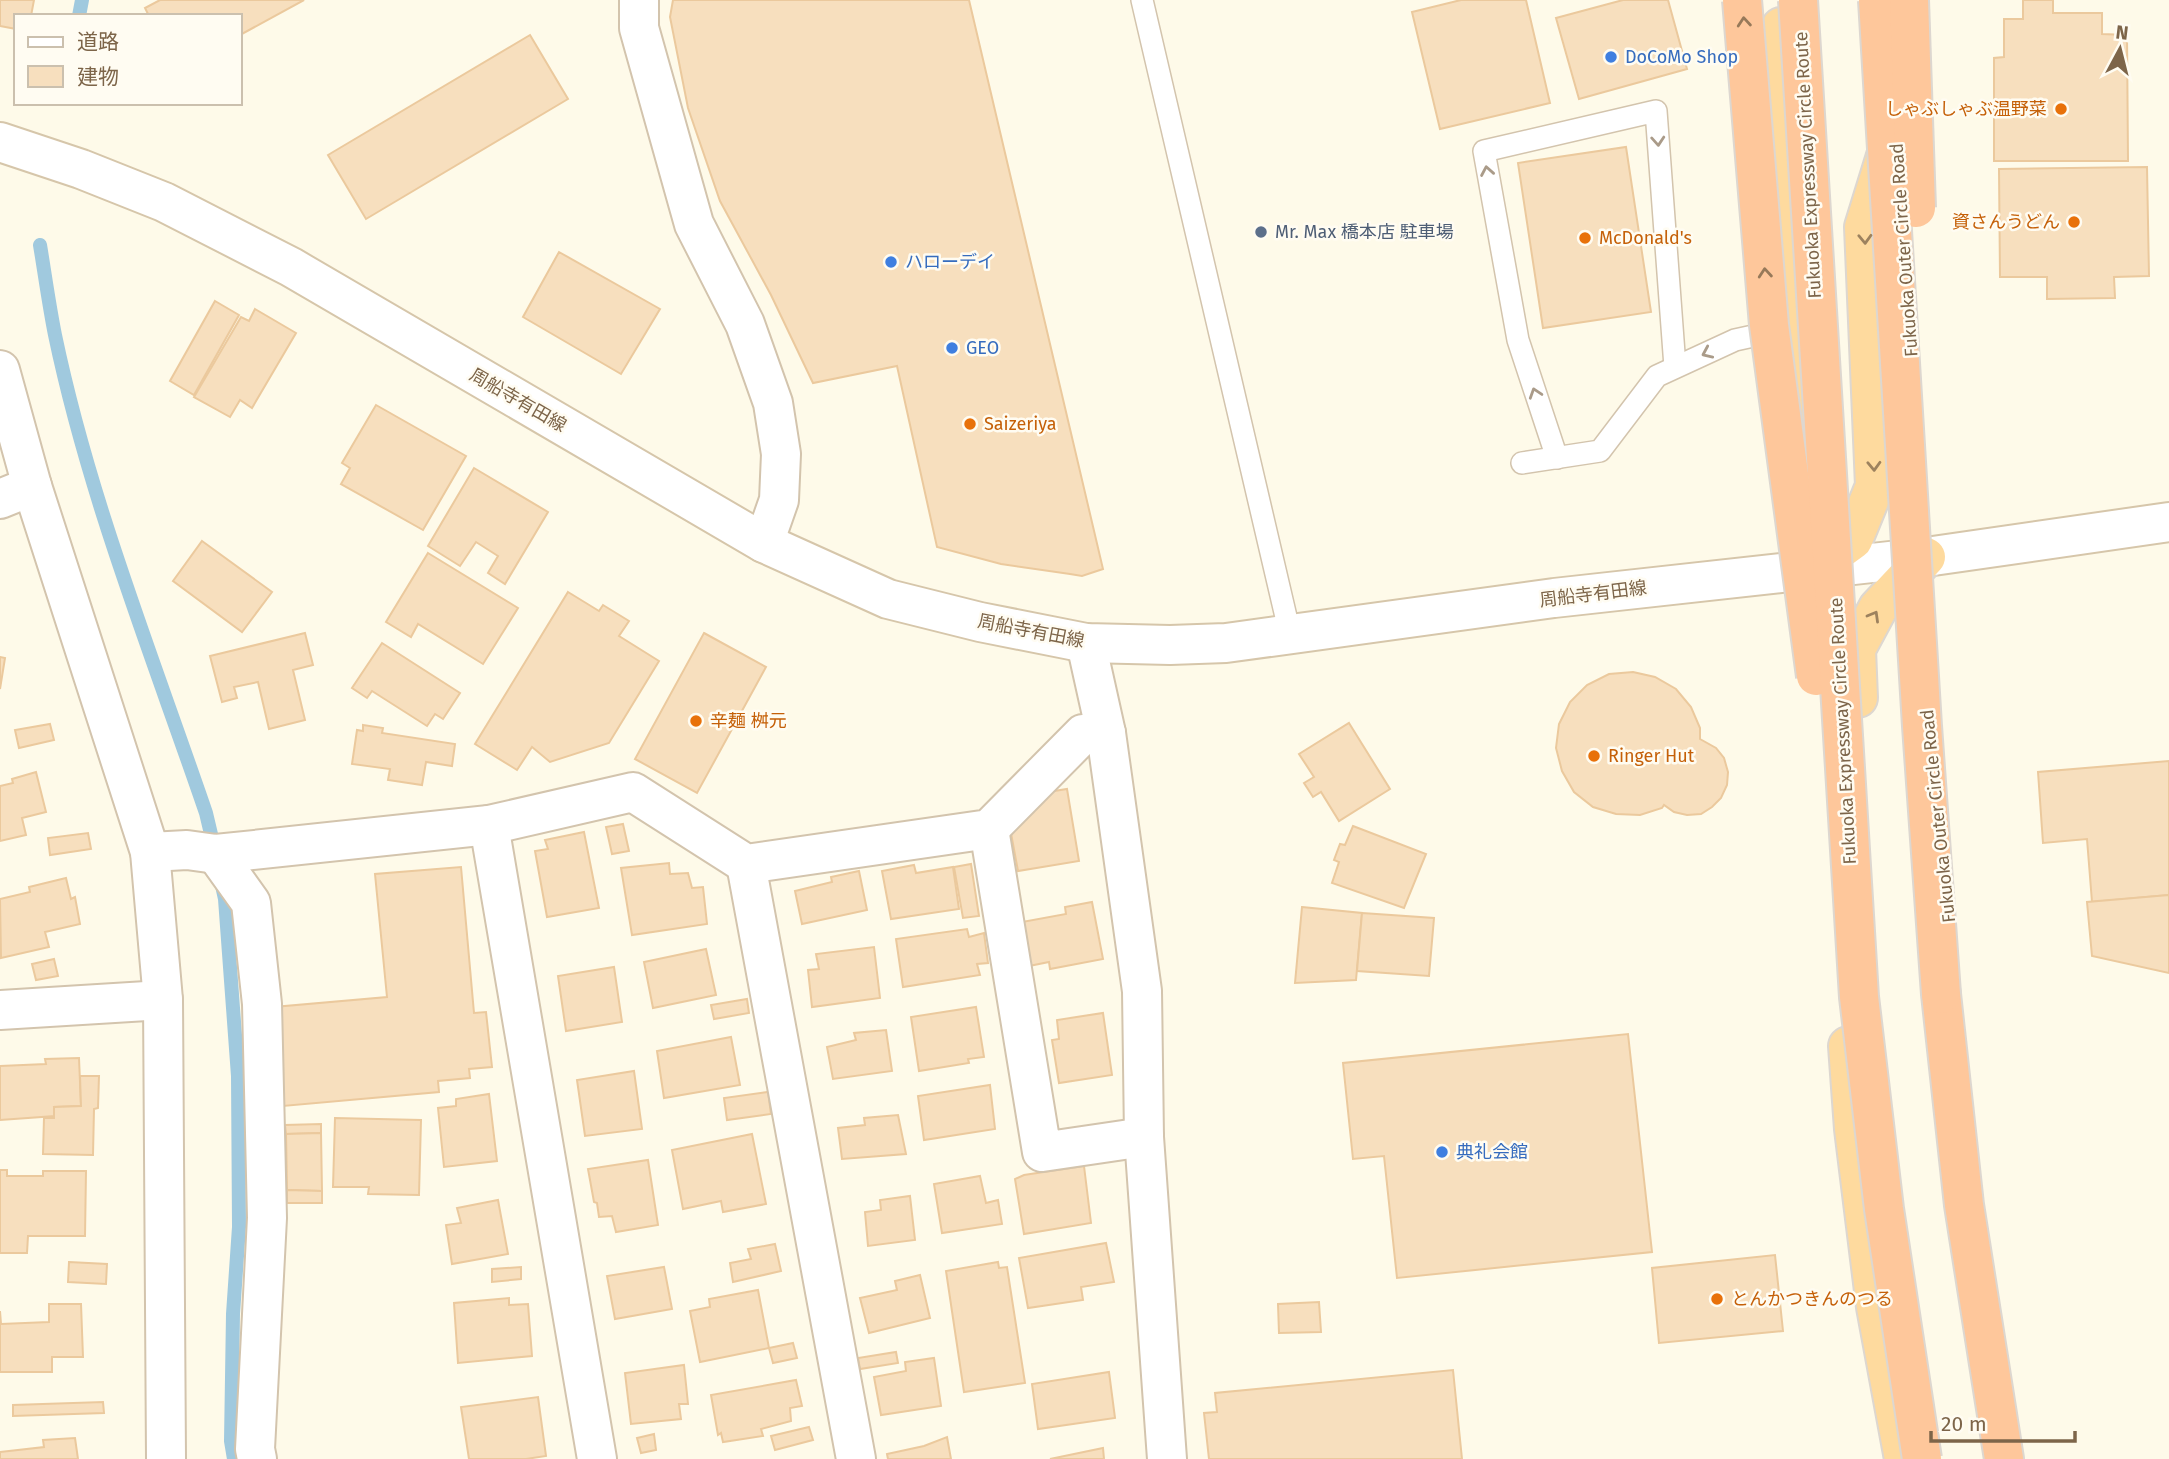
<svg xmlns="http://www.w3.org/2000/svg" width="2169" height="1459" font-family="'Fira Sans','Noto Sans JP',sans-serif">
<rect width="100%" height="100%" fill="#fefae9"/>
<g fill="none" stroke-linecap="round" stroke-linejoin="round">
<g stroke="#a0c9de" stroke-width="14">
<polyline points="79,16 82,0"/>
<path d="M40,245C45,275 49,305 55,335C89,498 152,655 206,813L215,851"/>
<polyline points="221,881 225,899 238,1076 239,1227 233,1314 231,1441 234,1459"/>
</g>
</g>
<g fill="#f7dfbe" stroke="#ebc99d" stroke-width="2">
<polygon points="0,0 34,0 31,16 16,16 16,29 0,26"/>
<polygon points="160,0 304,0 240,35 240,16 149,16 145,8"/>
<polygon points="673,0 969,0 1103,569 1082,576 1070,574 1001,564 937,547 897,366 813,383 771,295 720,201 688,108 670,17"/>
<polygon points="1461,0 1526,0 1550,103 1440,129 1412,12"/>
<polygon points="1623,0 1668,0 1687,69 1579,99 1556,18"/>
<polygon points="2023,0 2053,0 2053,13 2102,13 2102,34 2127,35 2128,161 1994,161 1994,58 2004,57 2004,19 2023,19"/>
<polygon points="530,35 568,99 366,219 328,155"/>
<polygon points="1626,147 1651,312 1543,328 1518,163"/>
<polygon points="2147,167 2149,276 2114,277 2115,298 2047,299 2047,277 2000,277 1999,169"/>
<polygon points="559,252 660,309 621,374 523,317"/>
<polygon points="215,301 239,315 194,395 170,381"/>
<polygon points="255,309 296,333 252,408 240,400 230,417 194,397 241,317 249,321"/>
<polygon points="376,405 466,456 423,530 341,484 350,468 342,463"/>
<polygon points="474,468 548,512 505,584 488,573 498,556 476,542 460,566 428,546"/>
<polygon points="202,541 272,592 242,632 173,581"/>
<polygon points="428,553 518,608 483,664 418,624 411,637 386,622"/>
<polygon points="568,592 599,611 603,605 629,621 619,636 659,661 609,743 550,762 532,747 517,770 475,744"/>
<polygon points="305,633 313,665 293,670 305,720 269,729 258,682 234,687 237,698 222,702 210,656"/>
<polygon points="704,633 766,667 697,793 635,759"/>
<polygon points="382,643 460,693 443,719 435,714 427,726 372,691 367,698 352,688"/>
<polygon points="0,657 5,658 0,689"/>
<polygon points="1633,672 1655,677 1676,689 1691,707 1700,728 1700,739 1716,748 1724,758 1728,772 1727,785 1721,798 1712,807 1701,814 1687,815 1674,812 1664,805 1662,808 1640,815 1616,814 1593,807 1574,792 1562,771 1556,748 1559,724 1570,702 1587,685 1609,674"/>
<polygon points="1349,723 1390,789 1339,821 1321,792 1313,797 1304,783 1314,777 1299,754"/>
<polygon points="50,724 54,740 19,748 15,730"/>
<polygon points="363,725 383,728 382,733 455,744 452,766 426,762 422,785 388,780 390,769 352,764 357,730 363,731"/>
<polygon points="2169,761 2169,895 2092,902 2087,839 2043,843 2038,772"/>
<polygon points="36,772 46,812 22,818 26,835 0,841 0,786 13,783 12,779"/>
<polygon points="1067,789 1079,861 1018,871 1008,817 1032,813 1029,795"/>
<polygon points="623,824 629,851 612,854 606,827"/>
<polygon points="1353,826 1426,854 1404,908 1332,883 1339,862 1334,860 1340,844 1345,845"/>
<polygon points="584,832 599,908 547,917 535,851 548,849 545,840"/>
<polygon points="88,833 91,849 50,855 48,838"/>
<polygon points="669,863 670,874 688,873 692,888 703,887 707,924 632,935 621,868"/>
<polygon points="971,864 979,916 963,918 954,867"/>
<polygon points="914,865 916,873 953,867 959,909 891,919 882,871"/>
<polygon points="461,867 474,1013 486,1012 492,1067 469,1069 470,1078 438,1081 439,1092 283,1106 274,1007 387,997 375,874"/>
<polygon points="859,871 867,910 802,924 795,891 832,882 831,877"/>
<polygon points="66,878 71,899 75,897 80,924 45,932 49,947 1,958 0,899 30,892 29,887"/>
<polygon points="2169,895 2169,973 2092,956 2087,902"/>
<polygon points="1092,902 1103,959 1050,969 1049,962 1029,966 1022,922 1066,914 1065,907"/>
<polygon points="1302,907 1362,913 1356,980 1295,983"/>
<polygon points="1362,913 1434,918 1429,976 1357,971"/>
<polygon points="967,929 969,937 984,933 988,963 977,964 980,975 903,987 896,939"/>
<polygon points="874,947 880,998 812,1007 808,970 819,969 816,954"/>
<polygon points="706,949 716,995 653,1008 644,962"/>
<polygon points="54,959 58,976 36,980 32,964"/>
<polygon points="614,967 622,1022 566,1031 558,976"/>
<polygon points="747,999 749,1013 714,1019 711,1005"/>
<polygon points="976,1007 984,1057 968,1059 969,1063 919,1071 911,1017"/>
<polygon points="1103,1013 1112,1075 1059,1083 1052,1040 1059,1039 1057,1020"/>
<polygon points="886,1030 892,1071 833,1079 827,1047 856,1040 854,1033"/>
<polygon points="1628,1034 1652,1252 1397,1278 1384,1156 1353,1159 1343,1063"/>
<polygon points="731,1037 740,1085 664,1098 657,1051"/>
<polygon points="79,1058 81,1106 54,1107 55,1116 0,1120 0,1066 46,1064 45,1059"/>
<polygon points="634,1071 642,1129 585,1136 577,1080"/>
<polygon points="80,1076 99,1076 98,1108 94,1109 93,1155 43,1154 44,1118 54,1118 54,1107 81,1106"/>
<polygon points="990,1085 995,1129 924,1140 918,1096"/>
<polygon points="768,1092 771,1114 727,1120 724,1098"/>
<polygon points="489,1094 497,1161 444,1167 438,1108 456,1106 456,1099"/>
<polygon points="898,1115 906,1154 842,1159 838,1128 865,1125 864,1118"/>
<polygon points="335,1118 421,1120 419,1195 368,1194 369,1187 333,1187"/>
<polygon points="321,1124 321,1133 286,1134 285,1125"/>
<polygon points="321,1133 322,1191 287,1190 286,1134"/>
<polygon points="752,1134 766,1204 723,1212 721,1201 683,1209 672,1150"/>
<polygon points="648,1160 658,1225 616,1232 612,1216 599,1217 597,1203 594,1202 588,1169"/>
<polygon points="1084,1166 1091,1223 1024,1234 1015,1179 1024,1175"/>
<polygon points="0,1170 7,1170 7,1176 43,1176 43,1171 86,1171 85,1236 28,1236 27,1253 0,1253"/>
<polygon points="980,1176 986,1203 998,1200 1002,1224 942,1233 934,1184"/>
<polygon points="287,1190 322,1191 322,1203 287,1203"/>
<polygon points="910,1196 915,1240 868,1246 865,1212 881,1210 880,1200"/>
<polygon points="498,1200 508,1254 452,1264 446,1225 461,1223 457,1208"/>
<polygon points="1106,1243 1114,1282 1081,1287 1083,1300 1028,1308 1019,1258"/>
<polygon points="775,1244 781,1271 733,1282 730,1263 751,1259 748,1249"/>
<polygon points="1775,1255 1783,1331 1659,1343 1652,1268"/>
<polygon points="69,1262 107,1264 106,1284 68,1282"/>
<polygon points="998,1262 999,1268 1007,1267 1025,1383 964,1392 946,1271"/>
<polygon points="521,1267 521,1279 492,1282 492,1269"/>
<polygon points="664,1267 672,1309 615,1319 607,1276"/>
<polygon points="920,1275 930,1318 869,1333 860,1298 897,1290 895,1281"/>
<polygon points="758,1290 769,1348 700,1362 690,1311 710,1307 709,1299"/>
<polygon points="509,1298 509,1305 528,1304 532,1356 458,1363 454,1303"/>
<polygon points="1319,1302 1321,1332 1279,1333 1278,1304"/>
<polygon points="49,1304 81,1304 83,1357 52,1357 52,1372 0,1372 0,1311 1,1324 49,1322"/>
<polygon points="793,1343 797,1358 773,1363 769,1348"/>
<polygon points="896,1352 898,1363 860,1369 858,1358"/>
<polygon points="934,1358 941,1406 881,1415 874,1377 906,1371 905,1362"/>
<polygon points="684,1365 688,1404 679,1404 681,1419 631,1424 625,1373"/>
<polygon points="1453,1370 1462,1459 1209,1459 1204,1413 1217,1412 1215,1393"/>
<polygon points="1109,1372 1115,1418 1038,1429 1032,1384"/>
<polygon points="796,1380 802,1406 790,1408 791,1421 761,1429 763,1436 723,1442 721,1433 718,1435 711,1395"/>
<polygon points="538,1397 546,1456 526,1459 469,1459 461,1407"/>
<polygon points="103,1402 104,1413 13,1416 13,1405"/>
<polygon points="809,1427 813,1440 775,1450 771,1436"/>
<polygon points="654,1434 656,1450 641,1453 637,1438"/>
<polygon points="947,1437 951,1459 888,1459 887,1454 924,1446"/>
<polygon points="75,1438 78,1459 0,1459 0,1452 44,1447 43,1440"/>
<polygon points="1103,1448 1104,1459 1050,1459"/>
</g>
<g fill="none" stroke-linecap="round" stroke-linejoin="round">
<defs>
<g id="service">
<polyline points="1142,0 1290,634"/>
<polyline points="1557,458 1518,340 1484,151 1656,111 1675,367"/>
<polyline points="1522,463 1600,451 1657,376 1735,340 1776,331"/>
</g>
<g id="minor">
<polyline points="639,0 639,28 694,224 745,324 773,403 781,454 779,500 764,543"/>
<polyline points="0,499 32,486"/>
<polyline points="1086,643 1106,733 1142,991 1144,1137 1167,1459"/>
<polyline points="489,825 597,1459"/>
<polyline points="989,829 1042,1152 1144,1137"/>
<polyline points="150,852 187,850 216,854 489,825 633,792 746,864 989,829 1083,734 1106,733"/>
<polyline points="216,854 251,903 262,1004 267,1218 255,1449 257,1459"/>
<polyline points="746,864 856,1459"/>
<polyline points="0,1010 163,1000"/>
</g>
<polyline id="tertiary" points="0,370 32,486 150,852 163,1000 166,1459"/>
<polyline id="secondary" points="0,142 81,169 164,202 291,267 764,543 888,599 980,622 1086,643 1170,645 1226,643 1554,598 1926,557 2169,522"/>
<g id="trunk">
<polyline points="1781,27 1796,326 1806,484"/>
<polyline points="1812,570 1853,540 1875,486 1864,227 1886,156"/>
<polyline points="1858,698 1856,649 1878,608 1926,557"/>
<polyline points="1848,1046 1854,1129 1876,1307 1904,1459"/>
</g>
<polyline id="motorway" points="1941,994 1964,1205 2004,1459"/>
</defs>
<use href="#service" stroke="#d3c4ad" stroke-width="24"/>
<use href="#minor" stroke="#d3c4ad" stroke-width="42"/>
<use href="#tertiary" stroke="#d3c4ad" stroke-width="42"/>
<use href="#secondary" stroke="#d6c6aa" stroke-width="42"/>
<use href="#trunk" stroke="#ddd7d0" stroke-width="42"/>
<use href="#motorway" stroke="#ddd7d0" stroke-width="42"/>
<use href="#service" stroke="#fff" stroke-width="21"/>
<use href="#minor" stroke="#fff" stroke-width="38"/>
<use href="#tertiary" stroke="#fff" stroke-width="38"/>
<use href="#secondary" stroke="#fff" stroke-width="38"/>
<use href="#trunk" stroke="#feda9e" stroke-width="38"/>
<use href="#motorway" stroke="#fec79b" stroke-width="38"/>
<defs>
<g id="motorway-bridge">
<polyline points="1742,0 1769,325 1816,676"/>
<polyline points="1798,0 1859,997 1884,1209 1922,1459"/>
<polyline points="1878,0 1922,726 1941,994"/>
<polyline points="1909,0 1916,208"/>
</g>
</defs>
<use href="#motorway-bridge" stroke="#ddd7d0" stroke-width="42" stroke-linecap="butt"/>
<use href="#motorway-bridge" stroke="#fec79b" stroke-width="38"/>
</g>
<defs><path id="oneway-chevron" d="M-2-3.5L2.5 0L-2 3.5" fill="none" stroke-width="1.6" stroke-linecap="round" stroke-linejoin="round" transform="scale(1.75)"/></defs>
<g stroke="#977959">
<use href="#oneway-chevron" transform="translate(1744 22) rotate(-95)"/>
<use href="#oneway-chevron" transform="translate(1765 273) rotate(-95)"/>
</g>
<g stroke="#aa9b89">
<use href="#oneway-chevron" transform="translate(1658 141) rotate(86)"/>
<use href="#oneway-chevron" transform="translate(1487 171) rotate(-100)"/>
<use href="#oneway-chevron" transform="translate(1707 353) rotate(156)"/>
<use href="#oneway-chevron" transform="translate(1535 393) rotate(-108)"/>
</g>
<g stroke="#9d825e">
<use href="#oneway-chevron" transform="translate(1865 239) rotate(88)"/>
<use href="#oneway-chevron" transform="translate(1874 466) rotate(88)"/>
<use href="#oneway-chevron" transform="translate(1874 616) rotate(-60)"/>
</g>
<g fill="#3f7fe0" stroke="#fffcf2" stroke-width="2.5">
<circle cx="1611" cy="57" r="7"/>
<circle cx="891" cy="262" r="7"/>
<circle cx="952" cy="348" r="7"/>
<circle cx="1442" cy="1152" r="7"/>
</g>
<g fill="#e8710a" stroke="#fffcf2" stroke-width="2.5">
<circle cx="2061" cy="109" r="7"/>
<circle cx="2074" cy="222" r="7"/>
<circle cx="1585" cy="238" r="7"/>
<circle cx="970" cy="424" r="7"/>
<circle cx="696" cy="721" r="7"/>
<circle cx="1594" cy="756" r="7"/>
<circle cx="1717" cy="1299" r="7"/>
</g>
<circle fill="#5c6f8a" stroke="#fffcf2" stroke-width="2.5" cx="1261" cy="232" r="7"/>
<g text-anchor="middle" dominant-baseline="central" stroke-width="5" stroke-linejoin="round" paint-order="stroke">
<g font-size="18" fill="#366cbe" stroke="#fffcf2" text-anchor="start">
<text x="1625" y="57">DoCoMo Shop</text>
<text x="905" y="262">ハローデイ</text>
<text x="966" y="348">GEO</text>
<text x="1456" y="1152">典礼会館</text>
</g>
<g font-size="18" fill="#c56008" stroke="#fffcf2" text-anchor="start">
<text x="2047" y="109" text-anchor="end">しゃぶしゃぶ温野菜</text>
<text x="2060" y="222" text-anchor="end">資さんうどん</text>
<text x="1599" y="238">McDonald's</text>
<text x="984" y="424">Saizeriya</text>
<text x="710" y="721">辛麺 桝元</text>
<text x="1608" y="756">Ringer Hut</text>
<text x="1731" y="1299">とんかつきんのつる</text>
</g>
<g font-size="18" fill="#7d6549" stroke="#fffcf2">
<text transform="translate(1808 165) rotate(-93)">Fukuoka Expressway Circle Route</text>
<text transform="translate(1904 250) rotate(-94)">Fukuoka Outer Circle Road</text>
<text transform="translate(518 400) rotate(30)">周船寺有田線</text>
<text transform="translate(1593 594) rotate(-7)">周船寺有田線</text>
<text transform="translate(1031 631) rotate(11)">周船寺有田線</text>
<text transform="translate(1843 731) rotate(-93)">Fukuoka Expressway Circle Route</text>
<text transform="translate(1938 816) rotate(-96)">Fukuoka Outer Circle Road</text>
</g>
<g font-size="18" fill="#4e5e75" stroke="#fffcf2" text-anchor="start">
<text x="1275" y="232">Mr. Max 橋本店 駐車場</text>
</g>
</g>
<rect x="14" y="14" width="228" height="91" fill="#fffcf2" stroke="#cbc0ae" stroke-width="2"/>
<rect x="28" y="37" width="35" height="10" fill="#ffffff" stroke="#cbc0ae" stroke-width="2"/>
<text x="77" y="49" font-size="21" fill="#7d6549">道路</text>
<rect x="28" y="66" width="35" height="21" fill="#f7dfbe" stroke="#cbc0ae" stroke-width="2"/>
<text x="77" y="84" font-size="21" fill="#7d6549">建物</text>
<g transform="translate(2120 49) rotate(7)" stroke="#fffcf2" stroke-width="5" paint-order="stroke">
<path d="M0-5L12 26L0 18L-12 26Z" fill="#7d6549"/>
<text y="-10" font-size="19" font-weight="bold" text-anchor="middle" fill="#7d6549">N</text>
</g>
<path d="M1931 1431v10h144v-10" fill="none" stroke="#7d6549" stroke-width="3.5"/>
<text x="1941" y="1431" font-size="21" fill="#7d6549" stroke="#fffcf2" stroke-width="5" paint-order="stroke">20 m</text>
</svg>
